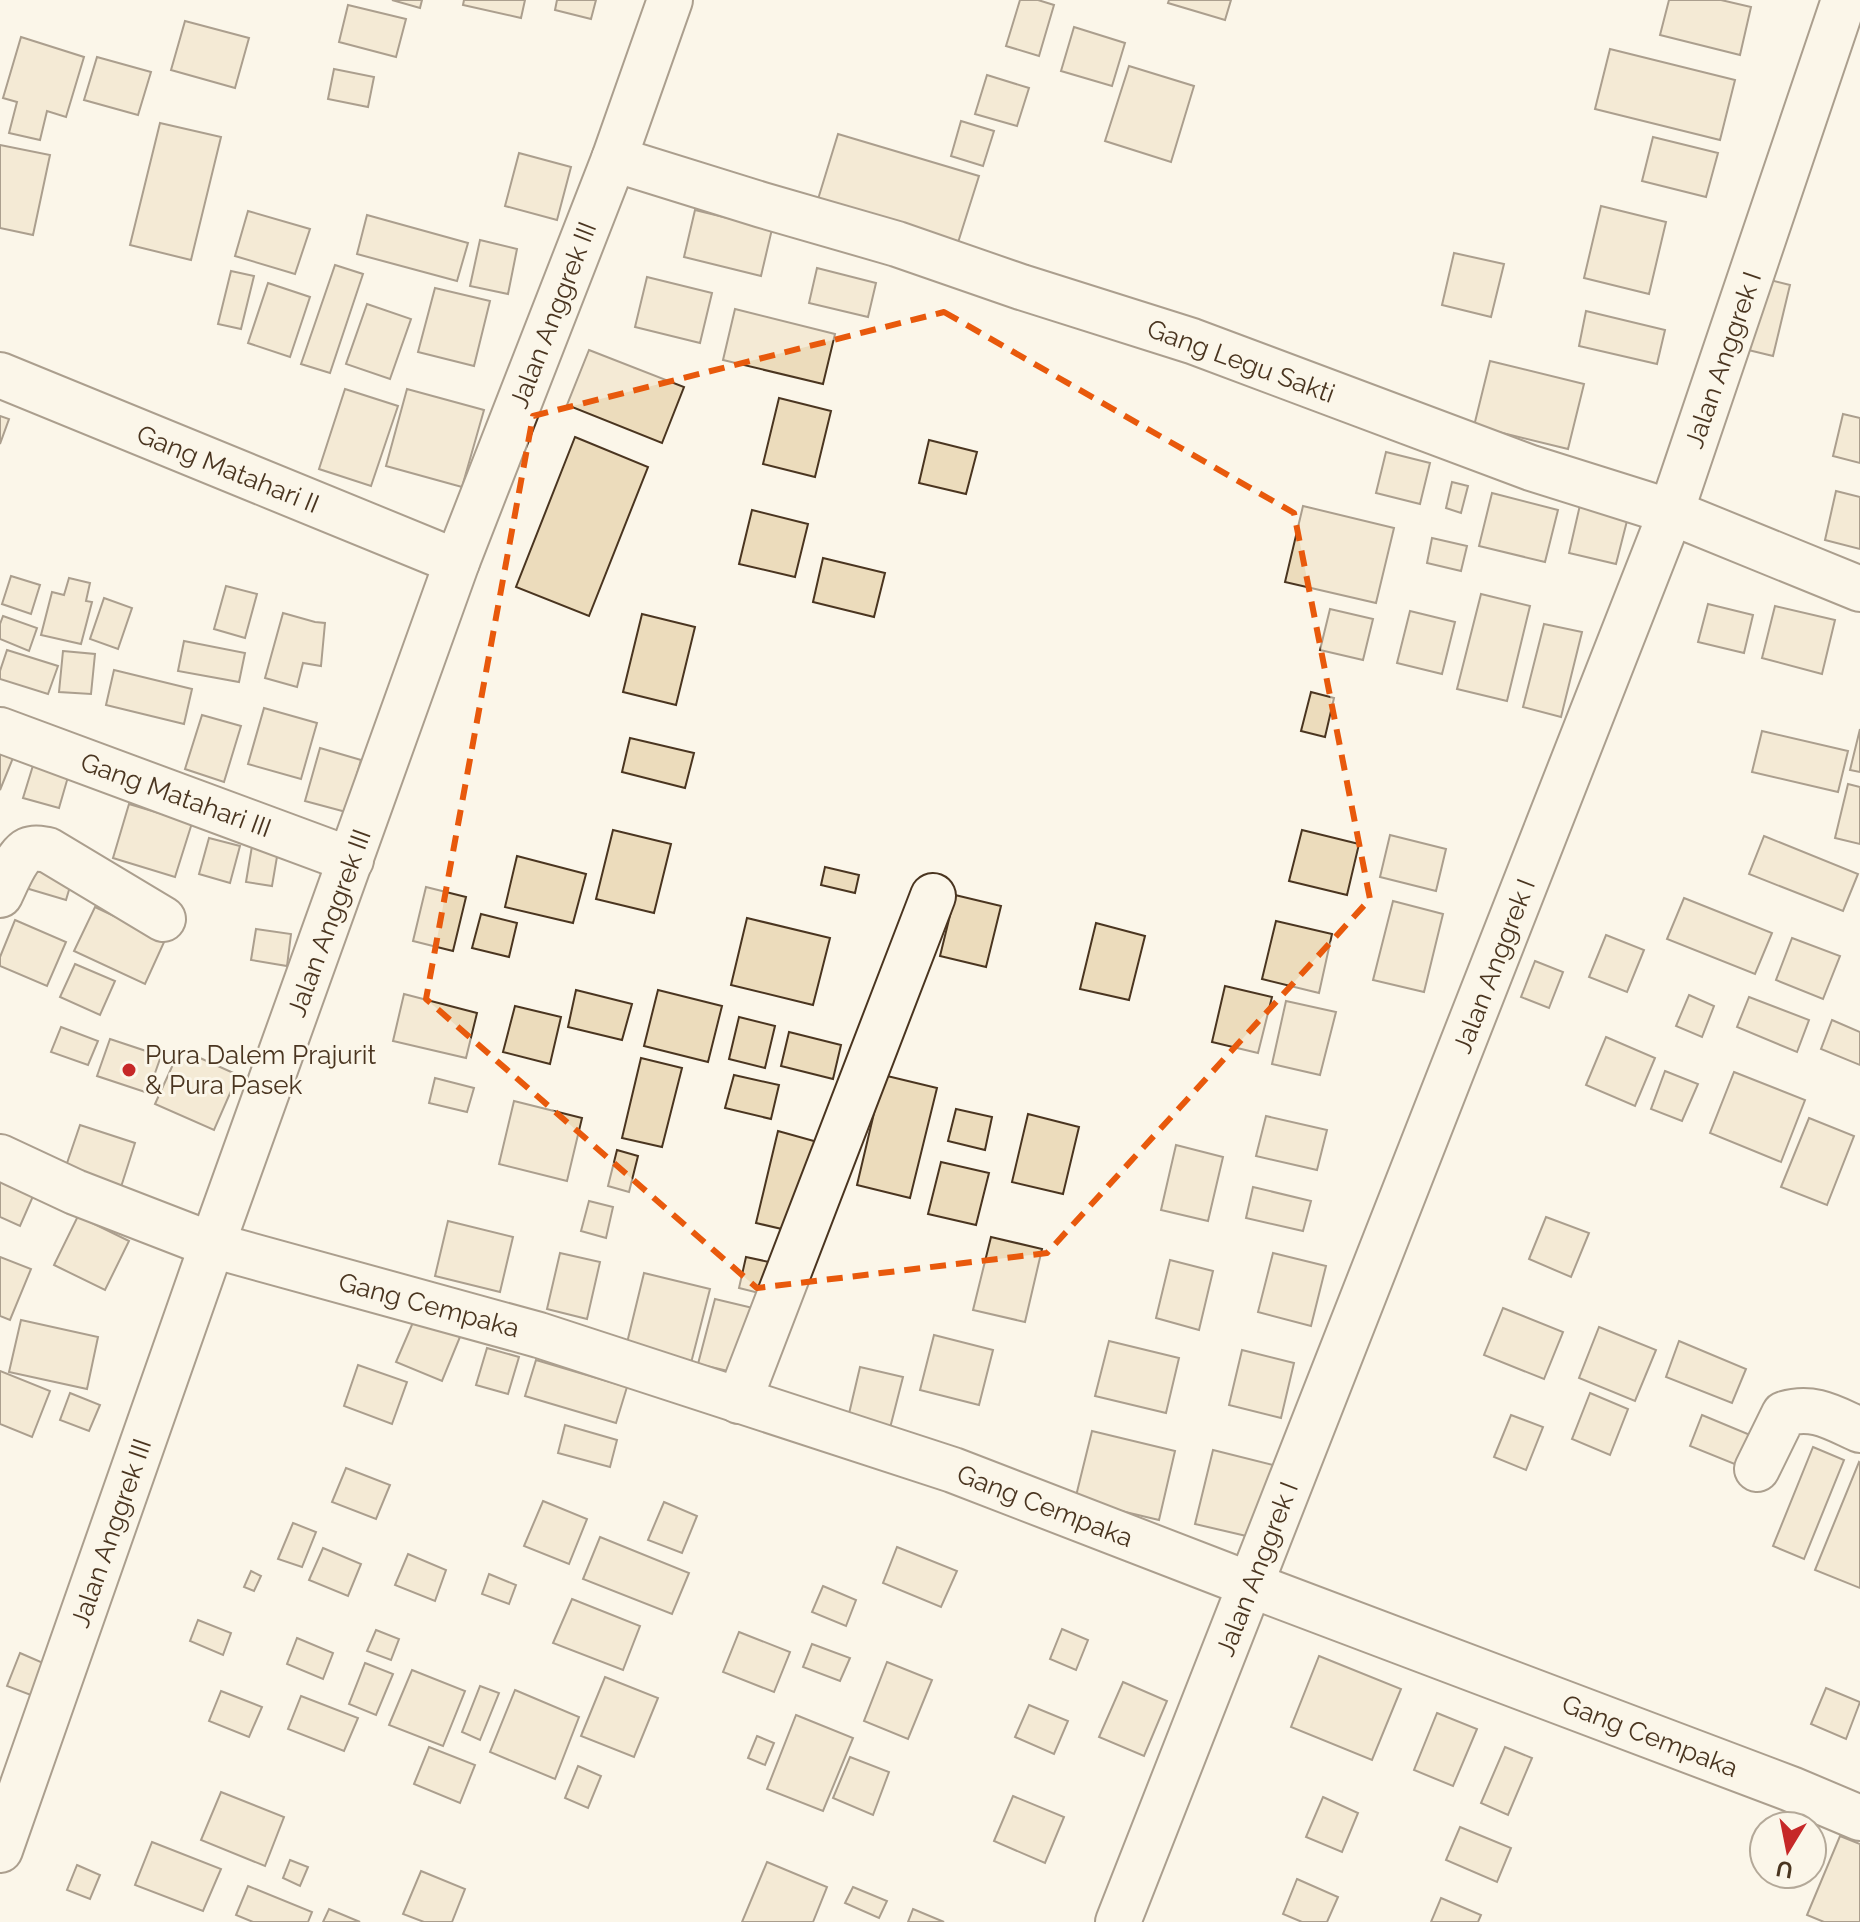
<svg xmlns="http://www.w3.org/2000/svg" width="1860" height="1922" font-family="Raleway,sans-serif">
<rect width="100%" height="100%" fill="#fbf6e9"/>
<g fill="#ecdcbc" stroke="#4a3520" stroke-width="2">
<polygon points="392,0 422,0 420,8"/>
<polygon points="464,0 525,0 521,18 463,5"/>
<polygon points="557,0 596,0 591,19 555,10"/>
<polygon points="1020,0 1038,0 1054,5 1039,56 1006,46"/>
<polygon points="1169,0 1231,0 1225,20 1168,3"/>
<polygon points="1669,0 1721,0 1751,7 1740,55 1660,35"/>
<polygon points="348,5 406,19 396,57 339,42"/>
<polygon points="185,21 249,38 235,88 171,70"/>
<polygon points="1074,27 1125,43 1112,86 1061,71"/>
<polygon points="21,37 84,57 66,117 47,111 40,140 9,133 17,102 3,98"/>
<polygon points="1610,49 1735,80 1720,140 1595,109"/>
<polygon points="97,57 151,72 138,115 84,100"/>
<polygon points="1129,66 1194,86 1171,162 1105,141"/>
<polygon points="334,69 374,77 368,107 328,99"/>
<polygon points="987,75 1029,88 1017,126 975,114"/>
<polygon points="961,121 994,131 983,166 951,156"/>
<polygon points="160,123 221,137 191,260 130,245"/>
<polygon points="838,134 979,176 955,252 815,209"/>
<polygon points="1653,137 1718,153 1706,197 1642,181"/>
<polygon points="0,145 50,155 33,235 0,228"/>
<polygon points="519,153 571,167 557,220 505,206"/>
<polygon points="1601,206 1666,222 1649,294 1584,278"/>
<polygon points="695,210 772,229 761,276 684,257"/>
<polygon points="248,211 310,229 295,274 235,256"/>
<polygon points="367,215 468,243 457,281 357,254"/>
<polygon points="480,240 517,249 508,294 470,286"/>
<polygon points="1454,253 1504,264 1491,317 1442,305"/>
<polygon points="335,265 363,274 330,373 301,364"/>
<polygon points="817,268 876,283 868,317 809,303"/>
<polygon points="231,271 254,276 241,329 218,324"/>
<polygon points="647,277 712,293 700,343 635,327"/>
<polygon points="1758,277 1790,285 1773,356 1740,348"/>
<polygon points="268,283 310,297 290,357 248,343"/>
<polygon points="435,288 490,301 474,366 418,352"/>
<polygon points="367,304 411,319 390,379 346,364"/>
<polygon points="735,309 835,334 823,384 723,360"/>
<polygon points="1586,311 1665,330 1657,364 1579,346"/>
<polygon points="589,350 684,387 662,443 567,405"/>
<polygon points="1490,361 1584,384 1568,449 1474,426"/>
<polygon points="345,389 398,406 371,486 319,469"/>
<polygon points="407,389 484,410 462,487 386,466"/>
<polygon points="779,398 831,411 815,477 763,464"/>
<polygon points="1843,414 1860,418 1860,463 1833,456"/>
<polygon points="0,416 9,419 0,444"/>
<polygon points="575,437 648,467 589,616 516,587"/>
<polygon points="929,440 977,452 966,494 919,483"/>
<polygon points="1386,452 1430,463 1420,504 1376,493"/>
<polygon points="1452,482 1468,486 1461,513 1446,508"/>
<polygon points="1836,491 1860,497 1860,549 1825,540"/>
<polygon points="1492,493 1558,510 1545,562 1479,546"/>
<polygon points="1580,505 1628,517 1616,564 1569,553"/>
<polygon points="1303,506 1394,528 1376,603 1285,582"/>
<polygon points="752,510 808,524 795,577 739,564"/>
<polygon points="1432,538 1467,546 1461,571 1427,563"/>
<polygon points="823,558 885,573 874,617 813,602"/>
<polygon points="11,576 40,585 31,614 2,604"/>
<polygon points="69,578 90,583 86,601 92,602 81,644 41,635 52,592 64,595"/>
<polygon points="226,586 257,594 245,638 214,629"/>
<polygon points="1481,594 1530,606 1507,701 1457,689"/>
<polygon points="104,598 132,608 118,649 90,639"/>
<polygon points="1708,604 1753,615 1744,653 1698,642"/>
<polygon points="1775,606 1835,620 1822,674 1762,658"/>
<polygon points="1330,609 1373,619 1363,660 1320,650"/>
<polygon points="1410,611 1455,622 1442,674 1397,663"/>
<polygon points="283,613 315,622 325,623 321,666 303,663 297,687 265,678"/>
<polygon points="642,614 695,627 676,705 623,692"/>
<polygon points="3,616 37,628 29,651 0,639 0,624"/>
<polygon points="1544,624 1582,632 1561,717 1523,707"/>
<polygon points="184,641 245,653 239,682 178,671"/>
<polygon points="7,650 58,666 48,694 0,679 0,671"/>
<polygon points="63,651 95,654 91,694 59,692"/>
<polygon points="114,670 192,689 184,724 106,705"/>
<polygon points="1311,692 1334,698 1325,737 1301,731"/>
<polygon points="264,708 317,723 301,779 248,764"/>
<polygon points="202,715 241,726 224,782 185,769"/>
<polygon points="1860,729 1860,772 1850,770"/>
<polygon points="1762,731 1848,751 1838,792 1752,772"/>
<polygon points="630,738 694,753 685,788 622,772"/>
<polygon points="0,747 15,753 0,790"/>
<polygon points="320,748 361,760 346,812 305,801"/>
<polygon points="35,759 70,770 59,808 23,798"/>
<polygon points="1848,784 1860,787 1860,844 1835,838"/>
<polygon points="129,804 192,823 175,877 113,858"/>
<polygon points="613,830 671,844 654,913 596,899"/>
<polygon points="1302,830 1359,844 1347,895 1289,881"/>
<polygon points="1390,835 1446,849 1436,891 1380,877"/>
<polygon points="1764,836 1858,874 1843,911 1749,874"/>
<polygon points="209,838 240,846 230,883 199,874"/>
<polygon points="253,840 279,845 272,886 246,882"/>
<polygon points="517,856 586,874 573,923 505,907"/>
<polygon points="26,860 74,873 66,900 19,886"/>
<polygon points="825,867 859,875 855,893 821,885"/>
<polygon points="426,887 466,897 453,951 413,941"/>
<polygon points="955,895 1001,906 986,967 940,956"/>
<polygon points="1684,898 1772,933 1755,974 1667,939"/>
<polygon points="1393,901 1443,914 1424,992 1373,980"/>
<polygon points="95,907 165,940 145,984 74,951"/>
<polygon points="481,914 517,923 509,957 472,948"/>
<polygon points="747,918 830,938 813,1005 731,985"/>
<polygon points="15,920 66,942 47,986 0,966 0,957"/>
<polygon points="1276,921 1332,934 1319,993 1262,979"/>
<polygon points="1096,923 1145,936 1129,1000 1080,989"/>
<polygon points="256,929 291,934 287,966 251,960"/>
<polygon points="1606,935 1644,950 1627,992 1589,977"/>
<polygon points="1792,938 1840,956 1823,999 1776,980"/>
<polygon points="1535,961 1563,972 1549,1008 1521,997"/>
<polygon points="75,964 115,981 100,1015 60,997"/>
<polygon points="1225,986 1272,997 1258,1053 1212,1042"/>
<polygon points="576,990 632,1004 622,1040 568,1027"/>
<polygon points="658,990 722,1006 708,1062 644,1046"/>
<polygon points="404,994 477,1013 466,1058 393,1041"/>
<polygon points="1689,995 1714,1006 1702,1037 1676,1026"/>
<polygon points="1749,997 1809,1020 1797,1052 1737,1027"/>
<polygon points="1286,1001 1336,1012 1320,1075 1272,1064"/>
<polygon points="515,1006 561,1017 550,1064 503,1052"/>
<polygon points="739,1017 775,1026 765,1068 729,1059"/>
<polygon points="1832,1020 1860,1032 1860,1065 1821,1049"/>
<polygon points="61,1027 98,1041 88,1065 51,1052"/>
<polygon points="789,1032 841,1045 833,1079 781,1066"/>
<polygon points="1606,1037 1655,1058 1635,1106 1586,1085"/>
<polygon points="110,1039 161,1056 148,1093 97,1076"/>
<polygon points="180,1049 238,1075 214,1130 155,1104"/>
<polygon points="641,1058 682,1068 662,1147 622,1138"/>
<polygon points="1665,1071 1698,1084 1682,1121 1651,1109"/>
<polygon points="1734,1072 1805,1100 1781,1162 1710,1133"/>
<polygon points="734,1075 779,1085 771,1119 725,1108"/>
<polygon points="883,1075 937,1088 910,1198 857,1185"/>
<polygon points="435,1078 474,1088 467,1112 429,1103"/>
<polygon points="514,1101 582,1118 567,1181 499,1164"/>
<polygon points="956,1109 992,1117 985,1150 948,1141"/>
<polygon points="1028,1114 1079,1127 1063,1194 1012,1182"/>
<polygon points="1266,1116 1327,1130 1317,1170 1256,1156"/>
<polygon points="1809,1118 1854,1136 1827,1205 1781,1187"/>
<polygon points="80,1125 135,1143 121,1187 65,1169"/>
<polygon points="778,1131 821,1143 799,1233 756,1223"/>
<polygon points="1176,1145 1223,1157 1208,1221 1161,1210"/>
<polygon points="617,1150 638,1156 629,1192 608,1186"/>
<polygon points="941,1162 989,1173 976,1225 928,1214"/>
<polygon points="0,1178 34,1194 20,1226 0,1217"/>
<polygon points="1253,1187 1311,1201 1303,1231 1246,1218"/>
<polygon points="589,1201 613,1207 606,1238 581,1231"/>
<polygon points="78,1216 129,1241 105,1290 54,1265"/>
<polygon points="1546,1217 1589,1233 1571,1277 1529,1259"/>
<polygon points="448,1221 513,1237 500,1292 435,1276"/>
<polygon points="991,1237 1042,1249 1025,1322 973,1310"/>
<polygon points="560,1253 600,1262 587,1319 547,1309"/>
<polygon points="1273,1253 1326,1266 1311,1326 1258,1312"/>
<polygon points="0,1257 31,1269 10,1320 0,1316"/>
<polygon points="746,1257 783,1265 775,1297 739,1288"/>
<polygon points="1170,1260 1213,1271 1199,1330 1156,1318"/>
<polygon points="644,1273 710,1289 691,1363 626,1347"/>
<polygon points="715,1299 757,1309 741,1374 698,1364"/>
<polygon points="1503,1308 1563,1332 1544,1379 1484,1355"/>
<polygon points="417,1313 462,1332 442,1381 396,1362"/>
<polygon points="21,1320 98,1337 87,1389 9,1372"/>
<polygon points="1599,1327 1656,1350 1635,1401 1579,1378"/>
<polygon points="934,1335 993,1350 979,1405 920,1390"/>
<polygon points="1109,1341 1179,1358 1166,1413 1095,1396"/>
<polygon points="1679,1341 1746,1369 1732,1403 1666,1377"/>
<polygon points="487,1348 519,1357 508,1394 476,1385"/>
<polygon points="1242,1350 1294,1363 1281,1418 1229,1405"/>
<polygon points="536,1360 627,1387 616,1423 525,1396"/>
<polygon points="358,1365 407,1382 392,1424 344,1406"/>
<polygon points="860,1367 903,1377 890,1428 848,1418"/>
<polygon points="0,1371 50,1391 32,1437 0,1424"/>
<polygon points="70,1393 100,1405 89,1431 60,1420"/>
<polygon points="1590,1393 1628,1409 1610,1455 1572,1439"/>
<polygon points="1511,1415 1543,1427 1526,1470 1494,1457"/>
<polygon points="1702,1415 1755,1437 1742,1467 1690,1446"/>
<polygon points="565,1425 617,1440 610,1467 558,1453"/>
<polygon points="1092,1431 1175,1451 1159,1520 1075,1500"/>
<polygon points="1813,1447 1844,1460 1804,1559 1773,1546"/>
<polygon points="1213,1450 1273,1465 1255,1538 1195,1524"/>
<polygon points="1859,1462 1860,1463 1860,1588 1815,1570"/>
<polygon points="346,1468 390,1485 376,1519 332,1502"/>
<polygon points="543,1501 587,1519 569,1564 524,1546"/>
<polygon points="664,1502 697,1516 682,1553 648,1540"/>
<polygon points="293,1523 316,1532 302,1567 278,1559"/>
<polygon points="600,1537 689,1573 672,1614 583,1579"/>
<polygon points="897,1547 957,1571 941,1607 883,1583"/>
<polygon points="323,1548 361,1564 348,1596 309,1580"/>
<polygon points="408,1554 446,1570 435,1601 395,1585"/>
<polygon points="251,1571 261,1576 254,1591 244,1587"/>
<polygon points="489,1574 516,1585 509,1604 482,1594"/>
<polygon points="823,1586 856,1600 846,1626 812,1612"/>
<polygon points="572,1599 640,1626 623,1670 553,1643"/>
<polygon points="198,1620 231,1633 223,1655 190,1641"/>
<polygon points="1062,1629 1088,1640 1076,1670 1050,1659"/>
<polygon points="376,1630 399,1639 391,1660 367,1651"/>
<polygon points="739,1632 790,1652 774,1692 723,1672"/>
<polygon points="297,1638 333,1653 323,1679 287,1664"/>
<polygon points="812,1644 850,1658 840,1681 803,1667"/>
<polygon points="20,1653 57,1669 44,1700 7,1686"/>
<polygon points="1319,1656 1401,1689 1372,1760 1291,1727"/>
<polygon points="887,1662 932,1680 908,1739 864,1721"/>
<polygon points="365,1663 393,1674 376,1715 349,1704"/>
<polygon points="412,1670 465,1691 443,1746 389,1725"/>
<polygon points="605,1677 658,1698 634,1757 581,1736"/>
<polygon points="1123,1682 1167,1701 1144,1756 1099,1737"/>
<polygon points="480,1686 499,1693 480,1740 462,1732"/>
<polygon points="1826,1688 1860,1702 1846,1739 1811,1724"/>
<polygon points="515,1690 579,1717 555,1779 490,1752"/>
<polygon points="221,1691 262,1707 249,1737 209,1721"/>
<polygon points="301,1696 358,1718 344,1751 288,1729"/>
<polygon points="1029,1705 1068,1721 1054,1754 1015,1737"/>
<polygon points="1437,1713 1477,1729 1453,1786 1414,1770"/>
<polygon points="796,1715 853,1738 823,1811 767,1789"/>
<polygon points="757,1736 774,1743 765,1765 748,1758"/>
<polygon points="429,1747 475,1765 460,1803 414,1784"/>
<polygon points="1505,1747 1532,1758 1508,1815 1481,1803"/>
<polygon points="850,1757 889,1772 873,1815 833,1798"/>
<polygon points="578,1766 601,1776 588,1808 565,1798"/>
<polygon points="221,1792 284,1817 265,1866 201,1840"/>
<polygon points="1013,1796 1064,1817 1045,1863 994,1841"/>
<polygon points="1323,1797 1358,1813 1342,1852 1306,1837"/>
<polygon points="1460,1827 1511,1848 1497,1882 1446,1860"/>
<polygon points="1840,1836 1860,1844 1860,1922 1824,1922 1807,1915"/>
<polygon points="152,1842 221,1869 203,1911 135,1885"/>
<polygon points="290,1860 308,1867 300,1886 283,1878"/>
<polygon points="767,1862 827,1887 813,1922 742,1922"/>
<polygon points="77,1865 100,1875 90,1899 67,1890"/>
<polygon points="421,1871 465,1889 452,1922 424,1922 403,1914"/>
<polygon points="1297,1879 1338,1897 1327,1922 1302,1922 1283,1914"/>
<polygon points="248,1886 312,1912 308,1922 253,1922 236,1915"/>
<polygon points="853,1887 887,1901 879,1918 845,1903"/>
<polygon points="1441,1898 1481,1915 1478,1922 1431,1922"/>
<polygon points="329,1909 360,1922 323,1922"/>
<polygon points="913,1909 944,1922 908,1922"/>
</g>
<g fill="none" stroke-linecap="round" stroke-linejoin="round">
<defs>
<g id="street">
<polyline points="614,159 762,205 897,244 1021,287 1192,341 1531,468 1671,512 1860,589"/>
<polyline points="0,375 457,562"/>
<polyline points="0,730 351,860"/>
<path d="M0,895C6,883 17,855 28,850C35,847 41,849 48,850L163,919"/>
<polyline points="0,1157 75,1192 212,1245 539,1335 953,1470 1251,1585 1791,1789 1860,1818"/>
<polyline points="739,1401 933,896"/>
<path d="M1757,1469L1784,1414C1814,1405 1833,1418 1860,1430"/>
<polyline points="0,1850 212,1245 457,562 614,159 670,0"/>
<polyline points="1118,1922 1671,512 1844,0"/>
</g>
</defs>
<use href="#street" stroke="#4a3520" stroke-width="48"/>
<use href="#street" stroke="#fbf6e9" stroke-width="44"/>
</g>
<path d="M0 0H1860V1922H0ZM944,312L1294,513L1370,899L1047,1253L757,1288L426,999L533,416Z" fill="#fbf6e9" fill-opacity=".55" fill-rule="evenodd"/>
<path fill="none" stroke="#e8590c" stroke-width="6" stroke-dasharray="16 10" stroke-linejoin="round" d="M944,312L1294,513L1370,899L1047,1253L757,1288L426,999L533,416Z"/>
<circle fill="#c62828" stroke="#fbf6e9" stroke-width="3" cx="129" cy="1070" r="8"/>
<g text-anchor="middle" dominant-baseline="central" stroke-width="6" stroke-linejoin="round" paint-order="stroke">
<g font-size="26" fill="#4a3520" stroke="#fbf6e9">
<text transform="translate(553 315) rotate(-69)">Jalan Anggrek III</text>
<text transform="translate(1723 360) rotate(-71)">Jalan Anggrek I</text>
<text transform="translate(1241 361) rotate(20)">Gang Legu Sakti</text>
<text transform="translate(228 469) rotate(22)">Gang Matahari II</text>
<text transform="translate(176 795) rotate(20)">Gang Matahari III</text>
<text transform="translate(329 923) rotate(-70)">Jalan Anggrek III</text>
<text transform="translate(1494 966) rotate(-69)">Jalan Anggrek I</text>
<text transform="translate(429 1305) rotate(15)">Gang Cempaka</text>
<text transform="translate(1045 1506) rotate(21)">Gang Cempaka</text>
<text transform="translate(111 1533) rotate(-71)">Jalan Anggrek III</text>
<text transform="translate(1257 1569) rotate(-69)">Jalan Anggrek I</text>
<text transform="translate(1650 1736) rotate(21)">Gang Cempaka</text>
</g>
<g font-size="26" fill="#4a3520" stroke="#fbf6e9" text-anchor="start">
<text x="145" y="1055">Pura Dalem Prajurit<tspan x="145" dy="30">&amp; Pura Pasek</tspan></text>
</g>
</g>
<g transform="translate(1788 1850) rotate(190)"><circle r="38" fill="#fbf6e9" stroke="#b4a999" stroke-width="2"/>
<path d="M0-6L14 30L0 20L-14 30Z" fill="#c62828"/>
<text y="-12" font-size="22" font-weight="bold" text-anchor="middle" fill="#4a3520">U</text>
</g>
</svg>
